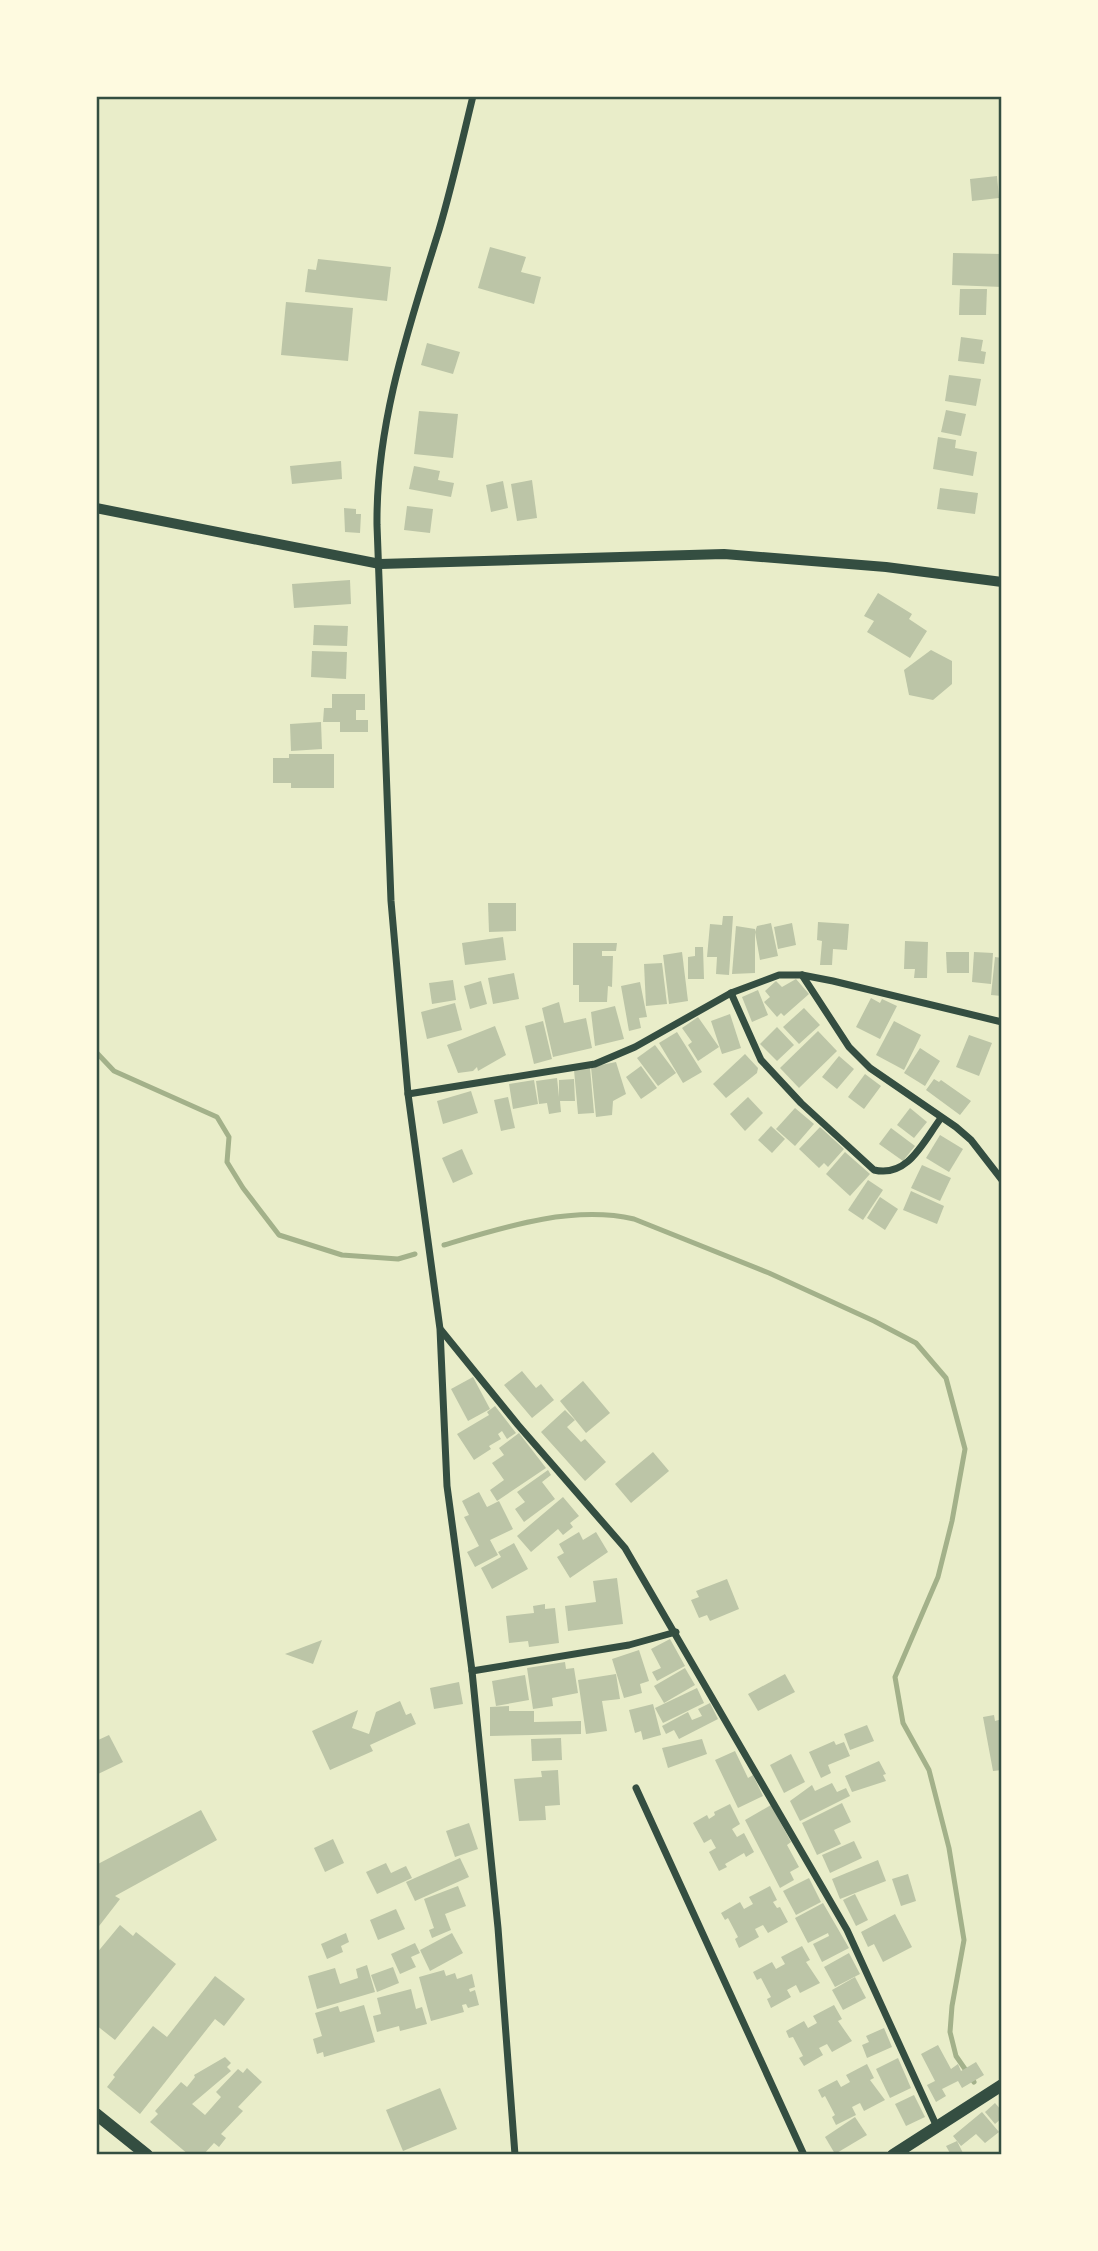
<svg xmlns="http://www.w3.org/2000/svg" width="1098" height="2251" font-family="Mulish,sans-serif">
<rect width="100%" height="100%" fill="#e9edc9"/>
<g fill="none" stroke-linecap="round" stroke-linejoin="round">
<g stroke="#a3b18a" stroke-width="5">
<polyline points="96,1052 114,1071 217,1117 229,1137 227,1162 243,1188 279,1235 342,1255 398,1259 415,1254"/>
<path d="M444,1245C504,1227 572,1205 634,1219L769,1273L874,1321L916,1343L946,1378L965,1449L952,1521L938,1577L895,1677L903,1723L929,1770L949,1848L964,1940L952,2006L950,2032L956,2056L974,2082"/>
</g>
</g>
<g fill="#bcc5a7">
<polygon points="997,176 999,198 972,201 970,179"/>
<polygon points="490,247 526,257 521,272 541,277 534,304 478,288"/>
<polygon points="953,253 1002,254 1002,287 952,285"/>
<polygon points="318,259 391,267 387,301 305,292 308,269 316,270"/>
<polygon points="960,289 987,289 986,315 959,315"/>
<polygon points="286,302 353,308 348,361 281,355"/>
<polygon points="961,337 983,340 981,351 986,352 984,364 958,361"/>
<polygon points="427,343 460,352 453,374 421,365"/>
<polygon points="949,375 981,379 976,406 945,401"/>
<polygon points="946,410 966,414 961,436 941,432"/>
<polygon points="419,411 458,414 453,458 414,454"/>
<polygon points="938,437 956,440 955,448 977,452 973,476 933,469"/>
<polygon points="341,461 342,479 292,484 290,466"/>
<polygon points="414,466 440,471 438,480 454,483 451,497 409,489"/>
<polygon points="532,480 537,518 517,521 511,484"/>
<polygon points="503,481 508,508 491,512 486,485"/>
<polygon points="940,488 978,493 975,514 937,509"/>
<polygon points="407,506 433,509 430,533 404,530"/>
<polygon points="344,508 356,509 356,514 361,514 360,533 345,532"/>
<polygon points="350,580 351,604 294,608 292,584"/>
<polygon points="878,593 912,614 909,619 927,631 910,658 867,632 874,621 864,616"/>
<polygon points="314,625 348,626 347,646 313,645"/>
<polygon points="931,650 952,661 952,684 933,700 909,695 904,670"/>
<polygon points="312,651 347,652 346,679 311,677"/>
<polygon points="332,694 365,694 365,710 356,710 356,720 368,720 368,732 340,732 340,722 323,722 324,708 332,708"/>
<polygon points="321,722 322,749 291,751 290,724"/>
<polygon points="289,754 334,754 334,788 291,788 291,783 273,783 273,758 289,758"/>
<polygon points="488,903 516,903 516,931 489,932"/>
<polygon points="723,916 733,916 729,975 716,974 717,957 707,957 710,924 722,925"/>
<polygon points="818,922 849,924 847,950 833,949 832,965 820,965 822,941 817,940"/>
<polygon points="771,923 778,956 760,960 755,932 757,926"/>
<polygon points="792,923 796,945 778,949 774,927"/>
<polygon points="736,926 755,929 755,973 732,974"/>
<polygon points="503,937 506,960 465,965 462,943"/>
<polygon points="905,941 928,942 927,978 914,978 915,969 904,969"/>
<polygon points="573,943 617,943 616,951 602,951 602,956 613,956 612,987 608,986 607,1002 579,1002 579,985 573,985"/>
<polygon points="695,947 703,947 704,979 688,979 688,957 695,956"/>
<polygon points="682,952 688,1001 669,1004 663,955"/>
<polygon points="946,952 969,952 969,973 947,973"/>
<polygon points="974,952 993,953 991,984 972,982"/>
<polygon points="995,957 1002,958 1002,996 991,995"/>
<polygon points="662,963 667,1004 646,1006 644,964"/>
<polygon points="514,973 519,999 493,1004 488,978"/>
<polygon points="796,979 809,994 784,1016 781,1013 777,1017 764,1002 770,997 765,991 776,981 782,987"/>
<polygon points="453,980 456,1000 432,1004 429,983"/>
<polygon points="481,981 487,1004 470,1009 464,986"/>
<polygon points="640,982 647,1017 639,1018 641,1028 629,1031 621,986"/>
<polygon points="758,990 768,1015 752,1022 742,997"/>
<polygon points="871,998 880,1003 882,999 897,1006 880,1039 856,1027"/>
<polygon points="559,1002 564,1023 586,1018 592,1048 553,1057 542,1008"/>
<polygon points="455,1003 462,1030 427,1039 421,1012"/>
<polygon points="615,1006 624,1039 595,1046 591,1012"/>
<polygon points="804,1008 820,1025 799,1044 783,1027"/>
<polygon points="730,1014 741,1048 722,1054 711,1021"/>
<polygon points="698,1017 719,1047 698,1061 688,1045 692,1042 682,1028"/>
<polygon points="543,1021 552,1059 534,1064 525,1026"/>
<polygon points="894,1021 921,1035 904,1070 876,1055"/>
<polygon points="495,1026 506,1055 478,1071 477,1067 473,1071 458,1073 447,1045"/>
<polygon points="777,1027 794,1045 777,1061 760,1044"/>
<polygon points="818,1031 837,1051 799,1088 780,1068"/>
<polygon points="677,1032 702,1072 683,1083 659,1043"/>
<polygon points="969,1035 992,1043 979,1076 956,1067"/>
<polygon points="655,1045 676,1073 658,1086 637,1058"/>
<polygon points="920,1048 940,1061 925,1086 904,1073"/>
<polygon points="745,1054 758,1068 757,1073 726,1098 713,1084"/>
<polygon points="839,1056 854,1069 837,1089 822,1077"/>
<polygon points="616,1062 626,1094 613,1101 612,1115 596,1117 591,1067"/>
<polygon points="641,1066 657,1088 641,1099 626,1077"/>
<polygon points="590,1068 594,1113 578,1114 574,1070"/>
<polygon points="865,1074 881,1086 864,1109 848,1097"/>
<polygon points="557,1078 559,1097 559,1080 574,1079 575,1101 560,1101 561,1112 549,1114 547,1103 539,1104 536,1081"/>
<polygon points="934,1079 939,1082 941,1080 971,1101 960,1115 926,1090"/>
<polygon points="534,1080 538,1104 513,1109 509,1084"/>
<polygon points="471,1091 478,1113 443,1124 437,1101"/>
<polygon points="508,1097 515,1128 501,1131 494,1100"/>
<polygon points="748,1097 763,1113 745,1131 730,1114"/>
<polygon points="795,1108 814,1124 795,1146 776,1129"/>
<polygon points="910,1108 927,1122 914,1138 897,1125"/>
<polygon points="771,1126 785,1139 772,1153 758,1140"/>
<polygon points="820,1127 844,1149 828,1167 824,1163 819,1168 799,1149"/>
<polygon points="891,1128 915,1146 903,1161 879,1144"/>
<polygon points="940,1135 963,1149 949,1172 926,1158"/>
<polygon points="462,1149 473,1174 453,1183 442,1158"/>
<polygon points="845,1152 870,1174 850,1196 826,1174"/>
<polygon points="922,1165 951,1178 940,1201 911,1188"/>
<polygon points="868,1180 883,1190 863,1220 848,1210"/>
<polygon points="911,1191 944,1206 937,1224 903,1210"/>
<polygon points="880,1197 898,1209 885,1230 867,1218"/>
<polygon points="522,1371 536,1388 541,1384 554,1400 532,1418 504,1385"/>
<polygon points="473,1377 490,1409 468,1421 451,1389"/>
<polygon points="583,1381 610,1413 586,1433 560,1401"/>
<polygon points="495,1406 516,1433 507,1439 502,1431 498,1434 501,1439 489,1446 491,1449 474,1460 457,1434 489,1415 487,1412"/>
<polygon points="565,1410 575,1420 567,1427 581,1442 585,1439 606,1462 585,1481 541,1432"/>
<polygon points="519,1433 546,1468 497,1501 490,1490 504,1480 492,1463 504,1455 499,1448"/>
<polygon points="653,1452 669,1471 631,1503 615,1484"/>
<polygon points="548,1470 551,1475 542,1482 555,1499 524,1522 515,1509 525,1502 517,1492"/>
<polygon points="479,1492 487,1507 499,1501 513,1529 490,1540 498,1555 475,1567 467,1552 479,1546 464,1517 469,1515 462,1501"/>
<polygon points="563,1497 579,1516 570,1523 573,1527 563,1535 558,1529 531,1552 517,1536"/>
<polygon points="579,1532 583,1540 596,1532 608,1552 570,1578 557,1557 564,1553 559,1544"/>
<polygon points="514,1543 528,1569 492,1589 481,1568 501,1557 498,1552"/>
<polygon points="617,1578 623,1624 568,1631 565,1606 596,1602 593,1581"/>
<polygon points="727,1579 739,1609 710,1621 707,1615 699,1618 691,1600 699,1597 696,1591"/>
<polygon points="545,1604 545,1609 555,1608 559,1643 529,1647 528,1641 509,1643 506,1616 534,1613 533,1606"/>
<polygon points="670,1639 685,1666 657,1681 652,1672 661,1668 651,1649"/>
<polygon points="322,1640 313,1664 285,1654"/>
<polygon points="639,1650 649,1681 640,1684 642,1693 624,1698 612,1659"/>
<polygon points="565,1662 566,1669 574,1668 578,1693 552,1698 553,1706 533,1709 527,1668"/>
<polygon points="685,1668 695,1685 664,1703 654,1686"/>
<polygon points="616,1674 620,1699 602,1701 607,1731 586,1734 578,1680"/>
<polygon points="785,1674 795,1692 758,1711 748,1694"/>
<polygon points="525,1675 529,1700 496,1706 492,1681"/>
<polygon points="459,1682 463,1704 434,1709 430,1688"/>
<polygon points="697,1688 704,1703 663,1723 655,1708"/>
<polygon points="400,1701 406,1715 411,1713 416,1724 370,1745 373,1751 330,1770 312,1731 358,1710 352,1728 369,1734 376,1712"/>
<polygon points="710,1703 718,1719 679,1739 674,1730 666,1734 662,1726 688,1712 692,1720 702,1716 698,1709"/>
<polygon points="653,1704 661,1735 643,1740 641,1731 635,1733 629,1710"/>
<polygon points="509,1706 509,1711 534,1711 534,1722 581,1721 581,1734 490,1736 490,1707"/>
<polygon points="994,1715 995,1721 1002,1719 1002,1770 993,1771 983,1717"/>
<polygon points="867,1725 874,1741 850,1750 844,1734"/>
<polygon points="109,1735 123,1762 96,1775 96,1741"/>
<polygon points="561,1738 562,1760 532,1761 531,1739"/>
<polygon points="702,1739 707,1754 668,1768 662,1748"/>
<polygon points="834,1741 836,1745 844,1742 850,1756 828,1765 831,1773 821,1778 809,1752"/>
<polygon points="735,1751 748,1778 753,1775 763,1796 738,1808 715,1760"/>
<polygon points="791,1754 805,1782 784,1793 770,1765"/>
<polygon points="879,1761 886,1774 883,1775 886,1781 852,1792 845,1776"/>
<polygon points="558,1770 560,1805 545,1806 546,1820 519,1821 514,1779 542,1777 541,1771"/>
<polygon points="832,1783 837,1792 846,1788 850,1796 800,1821 790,1801 812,1785 815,1791"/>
<polygon points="842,1803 851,1822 834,1830 841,1844 817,1855 802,1823"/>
<polygon points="730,1804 740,1824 732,1829 737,1837 744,1833 754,1852 746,1857 744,1853 725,1864 727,1867 719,1871 709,1852 716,1848 711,1839 704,1843 693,1823 707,1815 709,1819 715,1815 714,1812"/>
<polygon points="771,1805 791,1842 787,1845 799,1867 790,1872 794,1880 780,1888 745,1820"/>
<polygon points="201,1810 217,1840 115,1896 120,1899 96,1930 96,1865"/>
<polygon points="469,1823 478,1849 455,1857 446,1831"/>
<polygon points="333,1839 344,1863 325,1872 314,1848"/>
<polygon points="854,1841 862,1858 830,1873 822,1855"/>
<polygon points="460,1858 469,1877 415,1901 406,1882"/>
<polygon points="878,1860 886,1881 840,1899 832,1879"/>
<polygon points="386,1863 391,1873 406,1866 412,1878 377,1894 366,1872"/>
<polygon points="908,1874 916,1901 901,1906 892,1879"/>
<polygon points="809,1878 821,1902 796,1915 783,1891"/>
<polygon points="458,1886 466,1906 445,1914 451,1930 432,1938 429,1930 434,1928 424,1899"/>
<polygon points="770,1886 777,1900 773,1902 777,1908 780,1907 788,1922 768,1933 763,1925 755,1929 759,1937 739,1948 735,1939 738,1937 728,1918 725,1920 721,1913 740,1902 744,1909 753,1904 749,1897"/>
<polygon points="855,1894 868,1920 856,1926 843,1900"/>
<polygon points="823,1903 849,1948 822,1962 813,1944 829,1936 828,1933 808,1943 795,1918"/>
<polygon points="396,1909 405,1929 378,1940 370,1920"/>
<polygon points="895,1914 912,1947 883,1962 874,1944 868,1947 861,1932"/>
<polygon points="120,1925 133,1936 136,1932 176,1964 115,2040 96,2025 96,1954"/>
<polygon points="346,1933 349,1942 341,1946 343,1952 327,1959 321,1944"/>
<polygon points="452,1933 463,1953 430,1971 420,1950"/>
<polygon points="415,1943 420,1953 411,1957 416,1967 400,1974 391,1954"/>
<polygon points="802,1946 810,1960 806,1962 820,1983 800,1993 796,1985 787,1990 791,1997 771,2008 767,1999 771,1997 761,1978 757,1980 753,1972 772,1962 776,1969 785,1964 781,1957"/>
<polygon points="849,1953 860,1974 835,1987 824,1967"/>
<polygon points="367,1965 375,1992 317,2009 308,1976 335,1968 340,1984 358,1978 356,1969"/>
<polygon points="393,1967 399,1983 377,1992 371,1975"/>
<polygon points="444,1970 446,1976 455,1973 457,1979 472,1974 475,1987 469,1989 470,1992 475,1990 479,2005 468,2008 466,2004 462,2005 464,2012 431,2021 419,1977"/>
<polygon points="215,1976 245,1999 224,2026 215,2019 140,2114 107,2087 115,2077 113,2075 153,2026 167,2037"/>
<polygon points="855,1977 866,1998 843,2010 832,1990"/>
<polygon points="411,1989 416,2009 422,2007 427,2024 400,2031 399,2026 377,2032 373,2016 381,2014 377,1998"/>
<polygon points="364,2005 375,2042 324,2057 323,2052 317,2054 313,2039 322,2036 315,2013 338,2006 340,2012"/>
<polygon points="834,2005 842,2019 838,2021 852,2041 832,2052 827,2044 819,2048 823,2055 804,2066 799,2058 803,2056 793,2037 789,2038 786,2031 804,2021 808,2028 817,2023 813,2016"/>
<polygon points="884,2028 892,2047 867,2058 862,2045 869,2042 866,2036"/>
<polygon points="938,2045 951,2069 958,2064 961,2071 976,2062 984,2075 962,2088 958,2081 942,2089 946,2096 936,2102 927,2085 935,2081 921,2054"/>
<polygon points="225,2057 231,2063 227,2067 231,2071 192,2104 205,2115 221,2097 216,2092 238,2069 243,2073 247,2068 262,2082 238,2107 243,2111 221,2134 226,2138 219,2147 214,2143 203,2155 189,2155 150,2122 158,2114 155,2111 181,2082 187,2087 195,2077 194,2075"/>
<polygon points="898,2058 911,2088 890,2098 876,2069"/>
<polygon points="867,2064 874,2078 870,2080 885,2100 864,2111 860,2103 852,2107 856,2115 836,2125 832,2117 835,2115 825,2096 822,2098 818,2090 837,2080 841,2087 850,2082 846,2075"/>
<polygon points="440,2088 457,2129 403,2151 386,2110"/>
<polygon points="914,2095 925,2117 906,2126 895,2104"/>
<polygon points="995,2103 1002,2111 1002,2118 995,2124 985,2112"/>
<polygon points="982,2112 999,2132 985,2143 976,2134 961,2146 953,2136"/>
<polygon points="855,2117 867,2135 835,2154 825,2137"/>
<polygon points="957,2141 963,2153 968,2155 951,2155 946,2146"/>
</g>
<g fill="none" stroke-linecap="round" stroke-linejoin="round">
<g stroke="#344e41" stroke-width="7">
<path d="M473,96C462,141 452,186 439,230C409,327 376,422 377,525L391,901L408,1094L440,1329L447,1486L472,1671L498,1928L515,2155"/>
<polyline points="802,975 849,1047 870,1068 956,1127 971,1140 1002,1180"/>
<path d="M731,993L761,1060L801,1103L874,1170C908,1178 923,1142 941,1118"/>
<polyline points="408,1094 595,1064 635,1047 731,993 779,975 802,975 833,981 1002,1022"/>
<polyline points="441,1330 518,1425 625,1548 847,1930 937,2127"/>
<polyline points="472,1671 629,1645 676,1632"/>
<polyline points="636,1788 804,2155"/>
</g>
<polyline stroke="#344e41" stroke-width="10" points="96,508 380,564 724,554 886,567 1002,582"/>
<g stroke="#344e41" stroke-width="12">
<polyline points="96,2114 147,2155"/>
<polyline points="893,2155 1002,2085"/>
</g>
</g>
<rect width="1098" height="2251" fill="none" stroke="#fefae0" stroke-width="196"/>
<rect x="98" y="98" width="902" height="2055" fill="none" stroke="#344e41" stroke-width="2.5"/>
</svg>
